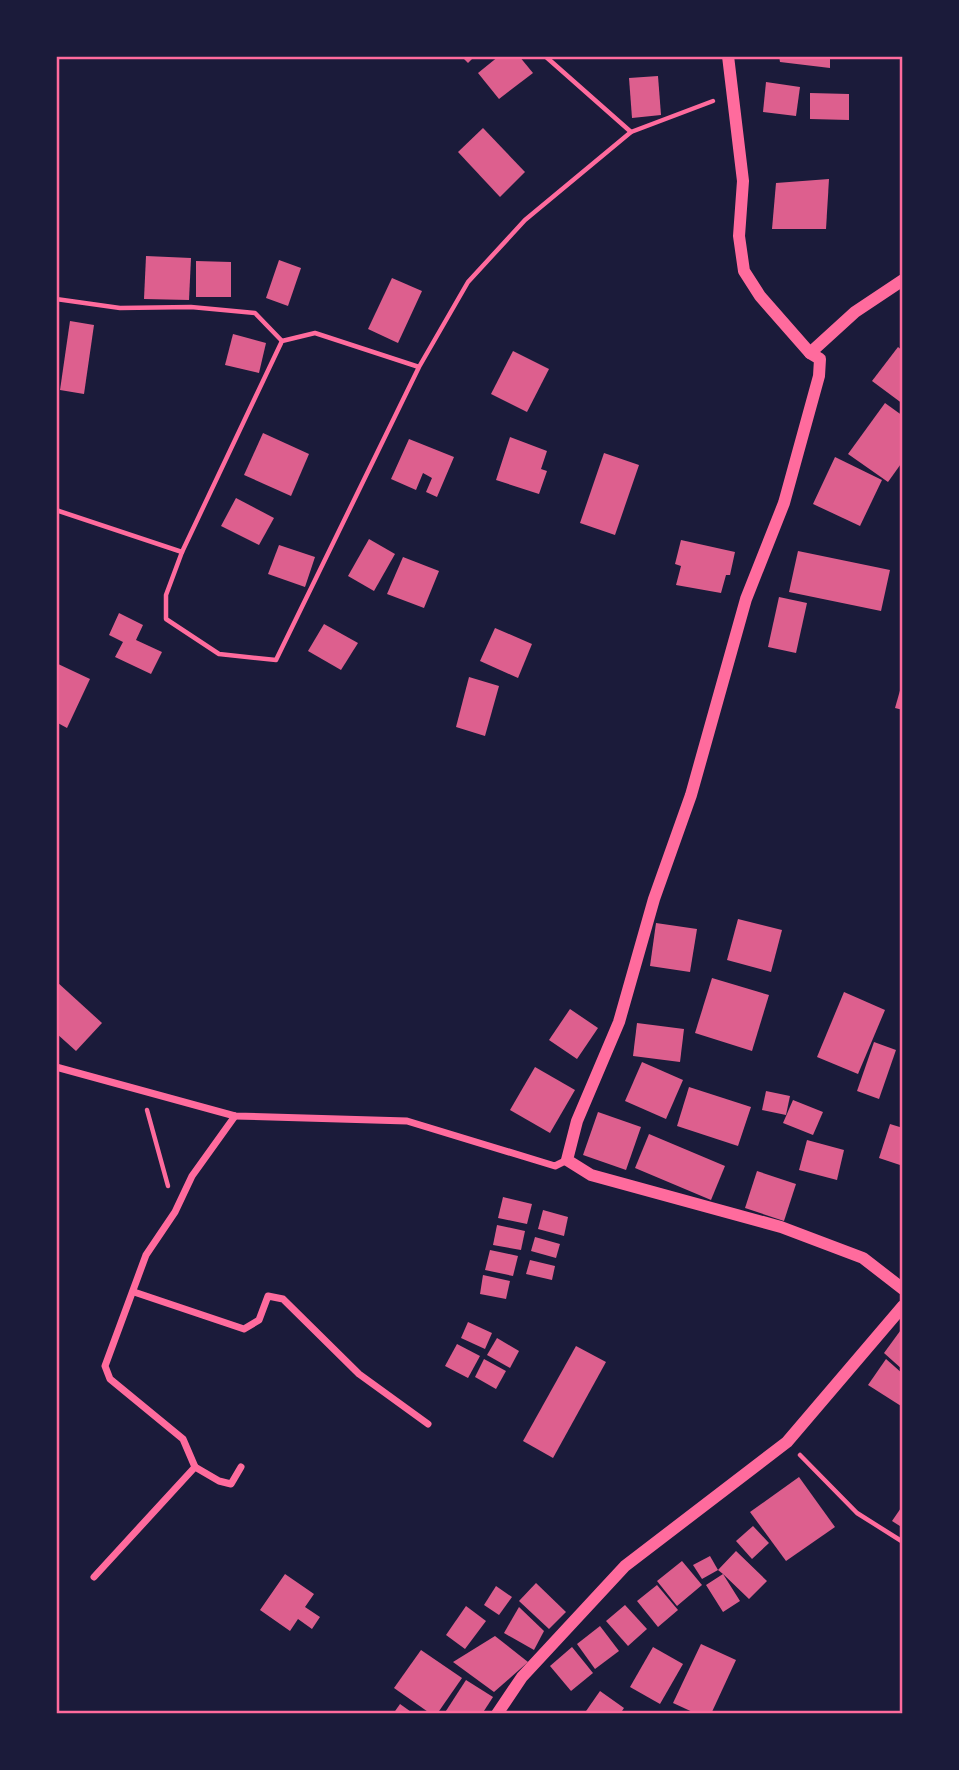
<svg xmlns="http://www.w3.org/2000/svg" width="959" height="1770" font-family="'Open Sans',sans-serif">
<rect width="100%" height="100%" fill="#1b1b3a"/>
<g fill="#dd5f8e">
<polygon points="461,56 475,56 468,63"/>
<polygon points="499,56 519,56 533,73 499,99 478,73"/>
<polygon points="779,56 830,56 830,68 780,62"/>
<polygon points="658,76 661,115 632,118 629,78"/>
<polygon points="766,82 800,87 796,116 763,112"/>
<polygon points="810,93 849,94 849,120 810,119"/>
<polygon points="483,128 525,172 500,197 458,152"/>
<polygon points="829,179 826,229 772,229 776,183"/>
<polygon points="146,256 191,258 189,300 144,299"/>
<polygon points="279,260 301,268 288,306 266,298"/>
<polygon points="196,261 231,262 231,297 196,297"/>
<polygon points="392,278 422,291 398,343 368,329"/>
<polygon points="70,321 94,325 84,394 60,390"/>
<polygon points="233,334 266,343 259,373 225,365"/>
<polygon points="898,347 903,351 903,404 872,381"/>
<polygon points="513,351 549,369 527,412 491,394"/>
<polygon points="885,403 903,416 903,461 888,482 848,454"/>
<polygon points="263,433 309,454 291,496 244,475"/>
<polygon points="510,437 547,451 541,469 547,471 539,494 496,480"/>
<polygon points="409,439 454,457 437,497 426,492 432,478 423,473 416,490 391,479"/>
<polygon points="604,453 639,465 615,535 580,523"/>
<polygon points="835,457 882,480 860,526 813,504"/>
<polygon points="236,498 274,518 259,545 221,526"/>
<polygon points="369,539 395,554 374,591 348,576"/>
<polygon points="681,540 735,552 730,575 726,575 721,593 676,585 681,566 675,564"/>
<polygon points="279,545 315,557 305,587 268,574"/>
<polygon points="798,551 890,570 881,611 789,592"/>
<polygon points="403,557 439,571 424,608 387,594"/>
<polygon points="779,597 807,603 796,653 768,647"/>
<polygon points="119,613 143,625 136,640 162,652 151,674 115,657 123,642 109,635"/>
<polygon points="324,624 358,643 341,670 308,651"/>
<polygon points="495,628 532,644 518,678 480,661"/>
<polygon points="56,663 90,679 67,728 56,722"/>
<polygon points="469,677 499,686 485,736 456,727"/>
<polygon points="903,680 903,710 895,708"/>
<polygon points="738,919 782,930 771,972 727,960"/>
<polygon points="656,923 697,929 690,972 650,966"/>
<polygon points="712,978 769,995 752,1051 695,1033"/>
<polygon points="57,982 102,1023 76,1051 56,1033"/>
<polygon points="844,992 885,1010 858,1074 817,1057"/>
<polygon points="570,1009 598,1028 577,1059 549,1040"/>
<polygon points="637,1023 684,1029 680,1062 633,1056"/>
<polygon points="874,1042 896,1050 879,1099 857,1091"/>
<polygon points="642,1062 683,1080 666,1119 625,1101"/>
<polygon points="535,1067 575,1090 550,1133 510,1110"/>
<polygon points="689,1087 751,1107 738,1146 677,1126"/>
<polygon points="766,1091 790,1096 786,1115 762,1110"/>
<polygon points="793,1100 823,1112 813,1135 783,1123"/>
<polygon points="598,1112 641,1127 626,1170 583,1155"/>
<polygon points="890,1124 903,1128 903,1166 879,1158"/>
<polygon points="649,1134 725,1166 711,1200 635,1168"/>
<polygon points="807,1140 844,1150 837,1180 799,1170"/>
<polygon points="757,1171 796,1184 784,1221 745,1208"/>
<polygon points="503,1197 532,1204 527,1224 498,1218"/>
<polygon points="543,1210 568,1217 564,1236 538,1229"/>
<polygon points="497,1225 525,1231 521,1250 493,1245"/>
<polygon points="535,1237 560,1244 556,1258 531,1251"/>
<polygon points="490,1250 518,1256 513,1276 485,1270"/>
<polygon points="530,1260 555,1266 552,1280 526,1274"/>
<polygon points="483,1275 510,1281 506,1299 480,1294"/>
<polygon points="468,1322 492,1333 485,1349 461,1338"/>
<polygon points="903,1327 903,1370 884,1353"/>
<polygon points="497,1338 519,1351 510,1368 487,1355"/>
<polygon points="457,1344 480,1356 468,1378 445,1366"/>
<polygon points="576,1346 606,1362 553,1458 523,1441"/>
<polygon points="484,1359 506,1371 496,1389 475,1377"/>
<polygon points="886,1359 903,1374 901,1406 868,1385"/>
<polygon points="799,1477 835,1527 786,1561 750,1512"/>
<polygon points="903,1505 903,1528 892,1521"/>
<polygon points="753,1526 769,1543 752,1559 736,1541"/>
<polygon points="736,1551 767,1581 749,1599 723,1574 740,1601 723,1612 706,1585 723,1574 718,1570"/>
<polygon points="710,1556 718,1570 702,1579 693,1565"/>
<polygon points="682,1561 702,1585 677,1606 657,1581"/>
<polygon points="285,1574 314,1594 305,1607 320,1617 312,1629 298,1619 290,1631 260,1610"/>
<polygon points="536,1583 566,1612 549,1629 519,1601"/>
<polygon points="657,1585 678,1610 658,1627 637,1601"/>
<polygon points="496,1586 512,1597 499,1615 484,1605"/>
<polygon points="625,1605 647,1629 628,1646 606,1621"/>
<polygon points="466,1606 486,1621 465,1649 446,1635"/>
<polygon points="519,1607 544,1631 534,1650 504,1633"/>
<polygon points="600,1626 619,1651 595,1669 577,1644"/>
<polygon points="495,1636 528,1662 494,1692 453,1662"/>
<polygon points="701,1644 736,1660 711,1714 697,1714 673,1703"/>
<polygon points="572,1647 593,1673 571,1691 550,1666"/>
<polygon points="653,1647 683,1664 660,1704 630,1687"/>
<polygon points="421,1650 462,1678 437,1714 431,1714 394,1688"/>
<polygon points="466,1680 493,1697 482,1714 444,1714"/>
<polygon points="600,1691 624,1708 620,1714 584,1714"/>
<polygon points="400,1704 414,1714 393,1714"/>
</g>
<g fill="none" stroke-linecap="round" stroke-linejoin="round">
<g stroke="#ff6b9d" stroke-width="4.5">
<polyline points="545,56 631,132 713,101"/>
<polyline points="56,299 120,308 191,307 255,313 282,341"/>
<polyline points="419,367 315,333 282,341 182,552 166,595 166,619 219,654 276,660 419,367 468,282 525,220 631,132"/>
<polyline points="56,510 182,552"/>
<polyline points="147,1110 168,1186"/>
<polyline points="800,1455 857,1513 903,1542"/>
</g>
<g stroke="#ff6b9d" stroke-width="7">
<polyline points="56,1067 235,1116 407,1121 555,1166 567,1160"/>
<polyline points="134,1292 244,1329 259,1320 268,1296 283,1299 359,1374 428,1424"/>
<polyline points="195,1467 219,1481 231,1484 241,1467"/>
<polyline points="94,1577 195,1467 183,1439 110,1379 105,1366 146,1255 175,1212 192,1176 235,1116"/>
</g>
<g stroke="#ff6b9d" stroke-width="12">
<polyline points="728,56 743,181 739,236 744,271 760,296 810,353 820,359 819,376 784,503 746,599 691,795 654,899 619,1022 577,1121 567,1160 591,1175 781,1227 863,1258 903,1289"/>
<polyline points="810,353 855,312 903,280"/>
<polyline points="497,1714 522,1677 625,1566 787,1442 903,1306"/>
</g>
</g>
<rect width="959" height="1770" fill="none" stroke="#1b1b3a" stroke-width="116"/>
<rect x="58" y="58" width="843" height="1654" fill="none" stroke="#ff6b9d" stroke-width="2.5"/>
</svg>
